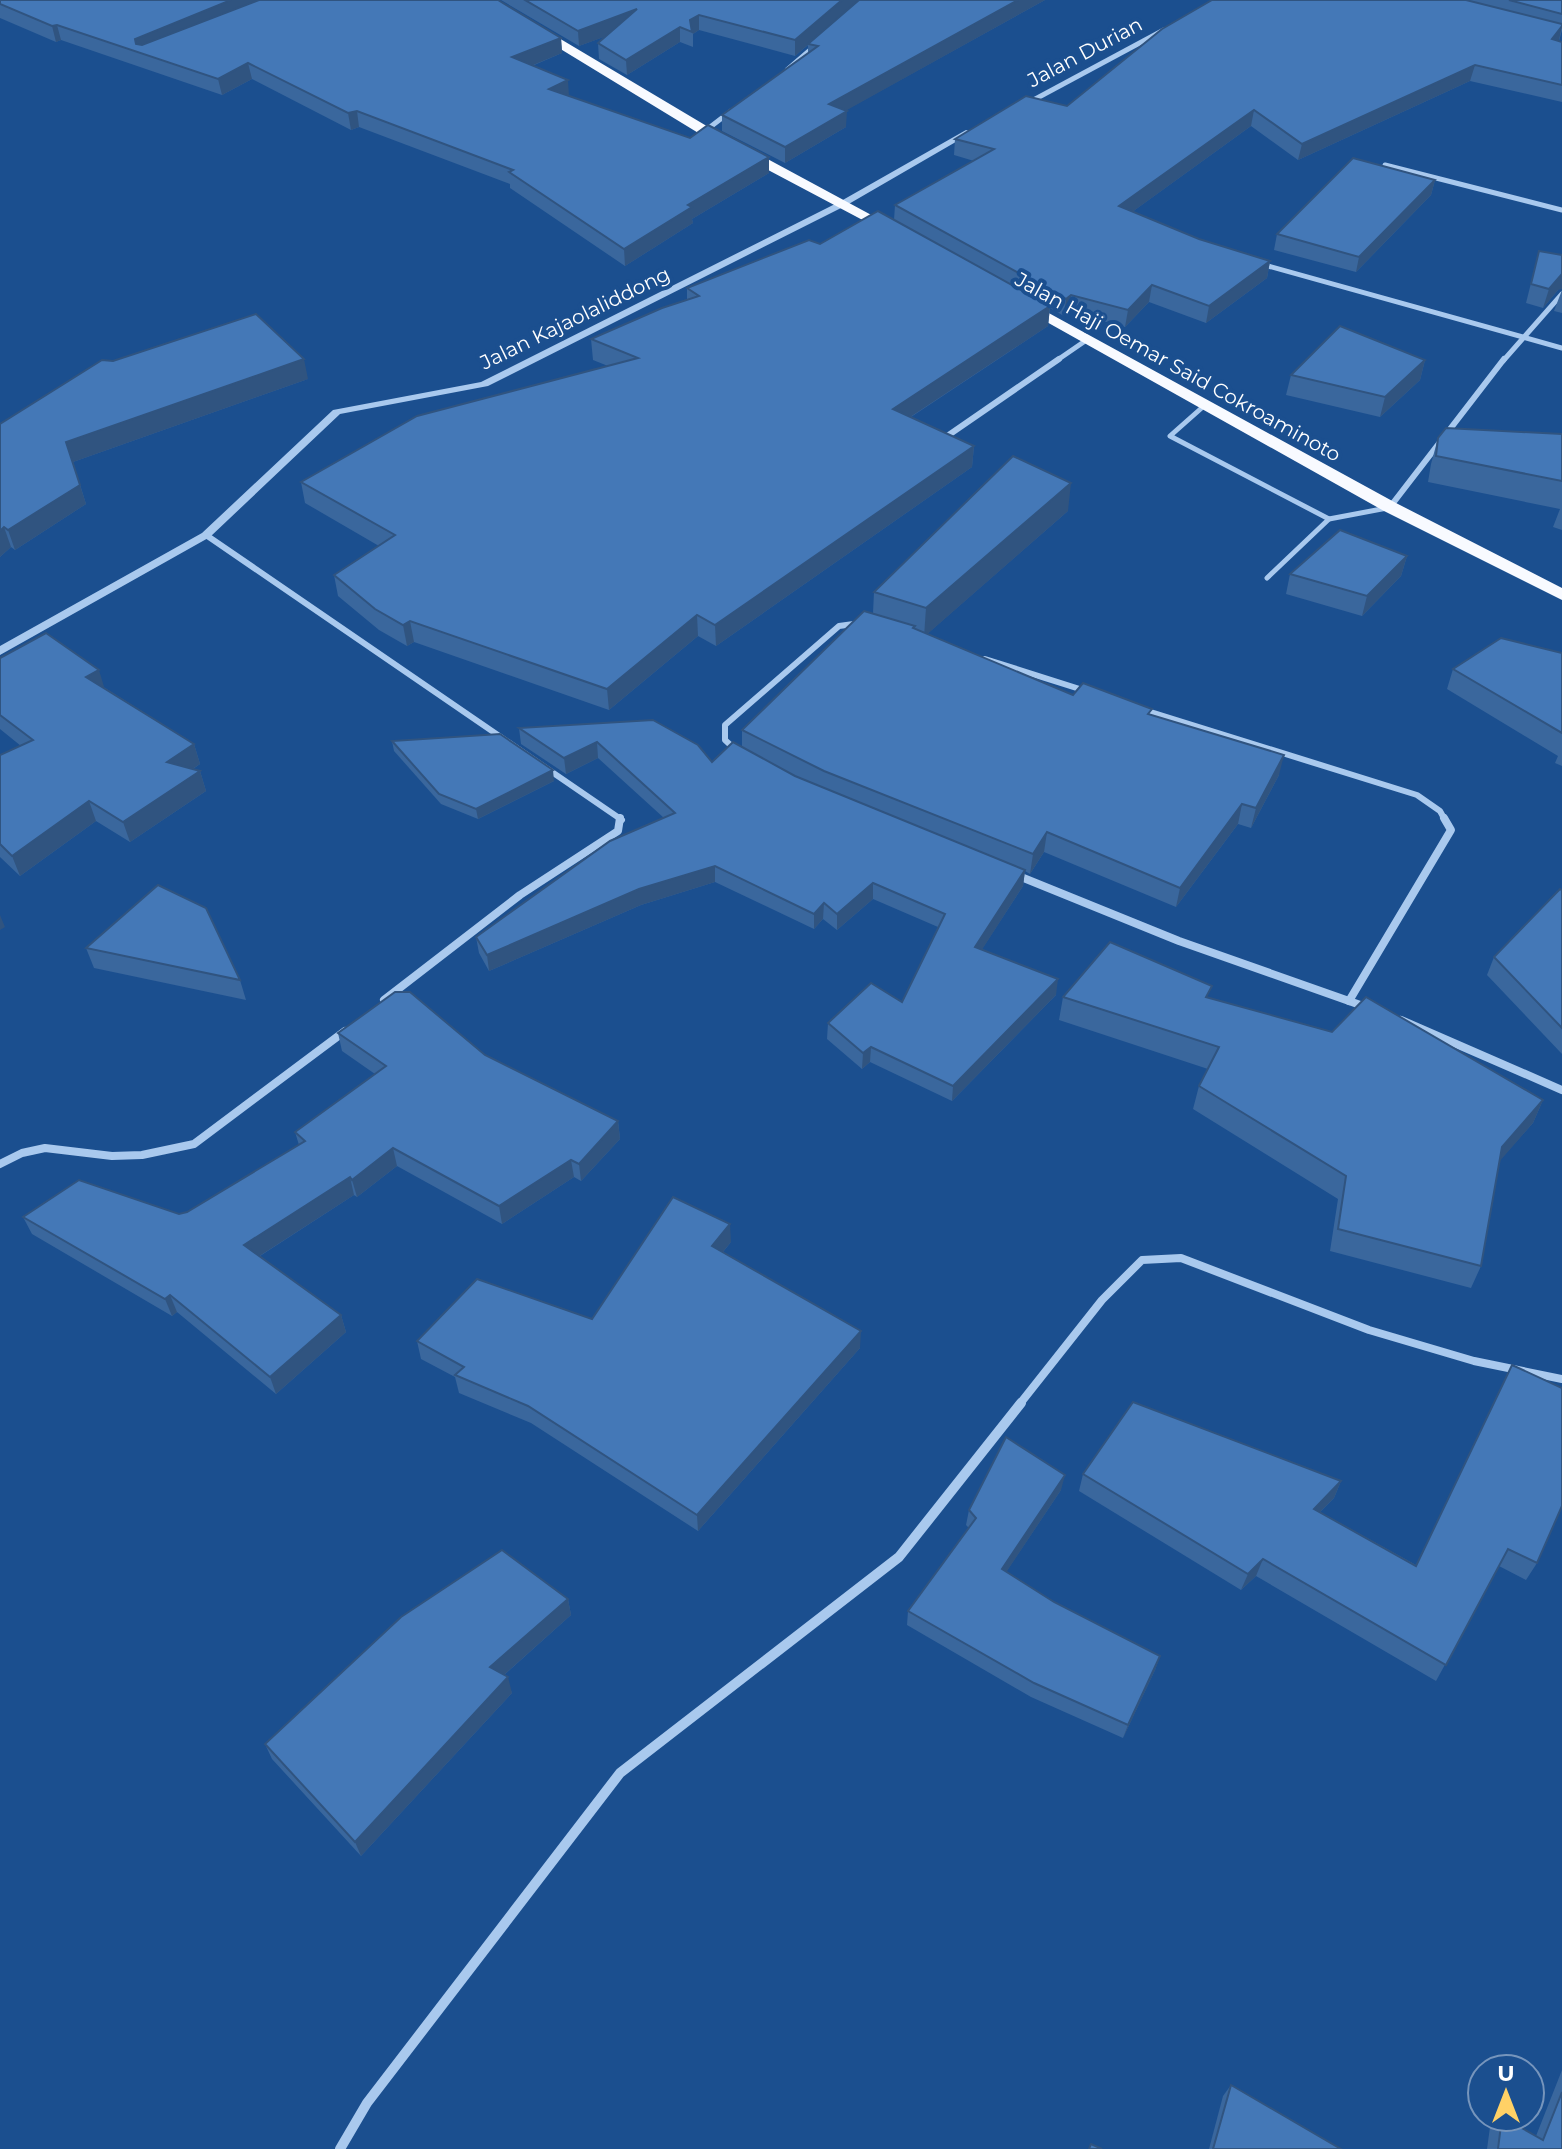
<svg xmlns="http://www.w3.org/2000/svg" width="1562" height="2149" font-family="Montserrat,sans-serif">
<rect width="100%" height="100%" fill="#1b4f8f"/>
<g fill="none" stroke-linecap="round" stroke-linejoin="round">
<g stroke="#a9c9ee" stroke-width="5">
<polyline points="1205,405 1170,436 1329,519"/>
<polyline points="1267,578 1329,519 1387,508"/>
</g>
<g stroke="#a9c9ee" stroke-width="5">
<polyline points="787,70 816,45"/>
<polyline points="705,131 731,111"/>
<polyline points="1385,165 1562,210"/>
<polyline points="1261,264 1562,348"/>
<polyline points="1056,361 1088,339"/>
<polyline points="1503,361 1562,294"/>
</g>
<g stroke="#a9c9ee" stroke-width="6">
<polyline points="940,441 1059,359"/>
<polyline points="1390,507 1504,359"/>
<polyline points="206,535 622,820"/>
<polyline points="985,659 1086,691"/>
<polyline points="1141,709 1417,795 1440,811 1445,820"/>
<polyline points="737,751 725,740 725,725 839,626 861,623"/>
</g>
<g stroke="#a9c9ee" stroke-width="8">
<polyline points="1016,875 1179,941 1366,1007"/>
<polyline points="384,1000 520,895 618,831 620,818"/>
<polyline points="1349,1001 1451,830 1444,818"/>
<polyline points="1401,1020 1562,1090"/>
<polyline points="0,1164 22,1153 45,1148 112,1156 142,1155 194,1144 345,1031"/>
<polyline points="1019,1405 1102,1300 1142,1260 1181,1258 1369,1330 1474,1361 1562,1379"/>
</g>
<polyline stroke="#a9c9ee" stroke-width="10" points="340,2149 367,2103 620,1773 899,1557 1021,1403"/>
<g fill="#a9c9ee" fill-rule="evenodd">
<polygon points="1164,27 1171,29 1022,109 1015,107"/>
<polygon points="966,130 973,132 847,205 488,386 340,414 210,537 0,655 0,646 202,533 333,410 481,382 841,201"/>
</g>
<g fill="#f8faff" fill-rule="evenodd">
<polygon points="480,0 495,0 710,128 901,231 894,235 889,234 700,134"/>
<polygon points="1025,300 1396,503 1562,588 1562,600 1384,511 1020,307 1020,301"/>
</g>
</g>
<g fill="#3a679d">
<polygon points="0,0 561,38 562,53 532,66 569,96 690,138 769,157 769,173 692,219 693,223 625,266 510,188 510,184 359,127 351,130 252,79 222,95 61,40 56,42 0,18"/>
<polygon points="501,0 1045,0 846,110 846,127 785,163 722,131 722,115 808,54 808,45 795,56 699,30 693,34 693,47 680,42 627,75 599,59 598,43 606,36 579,46"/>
<polygon points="1212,0 1562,0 1562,30 1559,41 1562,42 1562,102 1470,81 1298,160 1251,126 1132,212 1199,239 1270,261 1267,278 1206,323 1149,302 1125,327 1069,312 1064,316 1050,308 1048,326 911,417 974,446 972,467 716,646 698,636 609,710 414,642 407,646 379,630 338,596 334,575 379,546 305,503 301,482 608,366 593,360 591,339 687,300 687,288 894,220 895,205 974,161 954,155 955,139 1067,106"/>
<polygon points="1435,180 1431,195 1356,272 1274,250 1277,234"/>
<polygon points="1539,251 1558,290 1543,308 1526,303"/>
<polygon points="1562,290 1562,313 1554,311"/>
<polygon points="1425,360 1420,380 1380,417 1286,395 1291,375"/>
<polygon points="308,379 73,462 86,504 15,550 11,547 0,557 0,424"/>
<polygon points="1562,434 1562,530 1553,527 1560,509 1428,482 1431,464 1438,438"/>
<polygon points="1068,511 927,634 1073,695 1151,715 1279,775 1251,828 1238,824 1176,907 1044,852 1030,874 1025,871 1023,886 982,949 1056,995 952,1101 870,1062 862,1069 827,1039 828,1023 902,1002 938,927 873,899 837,930 823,919 814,929 715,882 641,905 489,971 479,953 476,937 664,818 598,758 566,774 521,744 519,728 712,762 742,747 742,730 873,613 874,592"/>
<polygon points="1407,556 1401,576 1362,616 1286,594 1290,574"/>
<polygon points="1562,653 1562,766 1555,763 1558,756 1447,689 1453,669"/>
<polygon points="0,658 105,688 194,744 200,764 193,769 200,771 206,791 130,842 96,821 20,876 0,857 0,755 21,746 0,729"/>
<polygon points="392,741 554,781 478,819 441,804 394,751"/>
<polygon points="1562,890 1562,1054 1487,975 1494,957"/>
<polygon points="86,948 240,980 246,1000 94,968"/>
<polygon points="1063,997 1209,998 1543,1100 1533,1123 1499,1161 1481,1266 1471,1288 1330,1251 1338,1199 1193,1109 1199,1086 1208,1069 1059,1020"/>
<polygon points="338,1033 485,1055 618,1121 620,1139 581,1181 574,1177 502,1224 397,1166 357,1197 354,1195 260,1256 341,1315 346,1332 276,1394 177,1312 172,1316 32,1234 23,1217 179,1214 187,1212 299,1145 295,1132 375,1074 342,1051"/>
<polygon points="731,1242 723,1252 860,1348 698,1531 531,1423 459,1393 455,1377 421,1359 417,1341 592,1319"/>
<polygon points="1512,1365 1537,1563 1526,1580 1499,1566 1436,1681 1256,1576 1241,1590 1079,1491 1083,1474 1341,1481 1334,1498 1320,1512 1416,1565"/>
<polygon points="1061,1490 1006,1572 1054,1602 1160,1656 1155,1670 1123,1738 1031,1697 907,1625 908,1611 969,1528 966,1525 969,1510"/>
<polygon points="568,1599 571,1615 504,1675 512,1693 361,1856 272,1759 265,1744"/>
<polygon points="1562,2070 1562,2149 1487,2149 1490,2127 1502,2117 1536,2136"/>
<polygon points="1231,2085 1341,2149 1209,2149 1223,2096"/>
</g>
<g fill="#305480">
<polygon points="231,0 272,0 138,52 135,39"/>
<polygon points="842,0 860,0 795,56 795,40"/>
<polygon points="1018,0 1045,0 829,120 829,104"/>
<polygon points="637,9 637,25 579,46 578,31"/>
<polygon points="699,15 699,30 693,34 690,20"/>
<polygon points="57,25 61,40 56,42 52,26"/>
<polygon points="1562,26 1559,40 1547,54 1552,39"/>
<polygon points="680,27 680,42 627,75 626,60"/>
<polygon points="561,38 562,53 514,73 512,57"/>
<polygon points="248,63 252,79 222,95 218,79"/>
<polygon points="1475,65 1470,81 1298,160 1302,144"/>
<polygon points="568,80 569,96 549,89"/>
<polygon points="1254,110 1251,126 1117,223 1119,206"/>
<polygon points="357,111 359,127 351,130 348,113"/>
<polygon points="847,111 846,127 785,163 785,147"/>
<polygon points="769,157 769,173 692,219 693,223 625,266 624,249 688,205"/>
<polygon points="1435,180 1431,195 1356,272 1359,257"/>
<polygon points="1270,261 1267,278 1206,323 1209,306"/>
<polygon points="1562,274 1562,289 1558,290 1543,308 1549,289"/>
<polygon points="1152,285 1149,302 1125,327 1128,310"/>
<polygon points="1071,295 1069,312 1064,316 1066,299"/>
<polygon points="1050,306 1048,326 892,429 893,409"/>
<polygon points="304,359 308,379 73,462 66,442"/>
<polygon points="1425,360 1420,380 1380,417 1385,397"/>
<polygon points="974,446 972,467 716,646 715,625"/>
<polygon points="1071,483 1068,511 924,637 926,608"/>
<polygon points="80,485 86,504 15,550 8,530"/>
<polygon points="4,527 11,547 0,557 0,531"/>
<polygon points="1407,556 1401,576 1362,616 1367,596"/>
<polygon points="697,615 698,636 609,710 607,689"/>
<polygon points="410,621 414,642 407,646 403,625"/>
<polygon points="99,670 105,690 86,677"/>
<polygon points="597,742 598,758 566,774 564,758"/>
<polygon points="194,744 200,764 173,782 167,762"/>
<polygon points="1284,755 1279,775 1251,828 1256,808"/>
<polygon points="553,770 554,781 478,819 476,809"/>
<polygon points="200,771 206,791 130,842 123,822"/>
<polygon points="89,801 96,821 20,876 12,856"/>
<polygon points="1242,804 1238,824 1176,907 1180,888"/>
<polygon points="1047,832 1044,852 1030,874 1033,854"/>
<polygon points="715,866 715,882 641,905 489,971 487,955 639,889"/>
<polygon points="1025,870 1023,886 974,962 975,947"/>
<polygon points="873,883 873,899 837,930 837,914"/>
<polygon points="824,903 823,919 814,929 814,914"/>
<polygon points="0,915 5,927 0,930"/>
<polygon points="1058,979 1056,995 952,1101 953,1086"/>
<polygon points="871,1047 870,1062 862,1069 863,1053"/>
<polygon points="1543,1100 1533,1123 1492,1170 1502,1147"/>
<polygon points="618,1121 620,1139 581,1181 579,1164"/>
<polygon points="393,1148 397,1166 357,1197 352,1180"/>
<polygon points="571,1160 574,1177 502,1224 499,1206"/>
<polygon points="350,1177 354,1195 250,1262 244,1245"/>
<polygon points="730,1224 731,1242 713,1264 712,1246"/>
<polygon points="170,1295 177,1312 172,1316 165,1299"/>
<polygon points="341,1315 346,1332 276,1394 270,1377"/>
<polygon points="861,1331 860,1348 698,1531 697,1515"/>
<polygon points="1065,1475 1061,1490 999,1583 1002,1569"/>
<polygon points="1341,1481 1334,1498 1306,1526 1314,1509"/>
<polygon points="1263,1559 1256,1576 1241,1590 1248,1574"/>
<polygon points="568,1599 571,1615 495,1683 490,1667"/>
<polygon points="1160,1656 1155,1670 1123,1738 1128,1725"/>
<polygon points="508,1677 512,1693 361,1856 355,1842"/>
</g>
<g fill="#4478b7" stroke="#305480" stroke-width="2">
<polygon points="0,0 231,0 135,39 136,44 142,45 259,0 498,0 561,38 512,57 568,80 549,89 690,138 708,125 769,157 688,205 692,207 624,249 509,172 513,170 357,111 348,113 248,63 218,79 57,25 52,26 0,4"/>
<polygon points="525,0 842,0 795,40 699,15 690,20 692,32 680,27 626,60 598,43 637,9 578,31"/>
<polygon points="859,0 1018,0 829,104 847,111 785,147 722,115 818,46 808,44"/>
<polygon points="1212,0 1466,0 1562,24 1562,26 1552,39 1562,42 1562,85 1475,65 1302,144 1254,110 1119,206 1199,239 1270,261 1209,306 1152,285 1128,310 1071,295 1066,299 895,205 994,149 955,139 1026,96 1067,106 1162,29"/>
<polygon points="1509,0 1562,0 1562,14"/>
<polygon points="1353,158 1435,180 1359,257 1277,234"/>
<polygon points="878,211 1050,306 893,409 974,446 715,625 697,615 607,689 410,621 403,625 375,609 334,575 395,535 301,482 417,416 638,358 591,339 662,308 699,296 687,288 809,240 820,244"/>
<polygon points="1539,251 1562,255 1562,274 1549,289 1531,284"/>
<polygon points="256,314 304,359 66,442 80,485 8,530 4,527 0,531 0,424 102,360 113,361"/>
<polygon points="1340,326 1425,360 1385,397 1291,375"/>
<polygon points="1446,428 1562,434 1562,481 1436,456 1438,438"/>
<polygon points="1013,456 1071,483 926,608 874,592"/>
<polygon points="1340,530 1407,556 1367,596 1290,574"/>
<polygon points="864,611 915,626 913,628 1073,695 1083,683 1152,709 1148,714 1284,755 1256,808 1242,804 1180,888 1047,832 1033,854 824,771 742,730"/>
<polygon points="46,633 99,670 86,677 194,744 167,762 200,771 123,822 89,801 12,856 0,844 0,755 33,740 0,715 0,658"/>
<polygon points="1501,638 1562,653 1562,733 1453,669"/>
<polygon points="653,720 698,745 712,762 733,742 795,776 1025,870 975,947 1058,979 953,1086 871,1047 863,1053 828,1023 871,983 902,1002 945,914 873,883 837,914 824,903 814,914 715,866 639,889 487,955 476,937 610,841 675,813 597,742 564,758 519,728"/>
<polygon points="500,734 553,770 476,809 439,794 392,741"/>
<polygon points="158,885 206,908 240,980 86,948"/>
<polygon points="1560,889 1562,890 1562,1028 1494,957"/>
<polygon points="1110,942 1212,986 1206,997 1332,1032 1366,997 1543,1100 1502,1147 1481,1266 1338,1229 1346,1176 1199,1086 1219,1047 1063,997"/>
<polygon points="395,992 410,992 485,1055 618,1121 579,1164 571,1160 499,1206 393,1148 352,1180 350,1177 244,1245 341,1315 270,1377 170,1295 165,1299 23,1217 79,1180 179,1214 187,1212 305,1141 295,1132 386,1066 338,1033"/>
<polygon points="673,1197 730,1224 712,1246 861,1331 697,1515 528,1406 455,1375 464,1367 417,1341 477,1279 592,1319"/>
<polygon points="1512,1365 1562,1388 1562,1506 1537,1563 1508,1549 1446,1665 1263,1559 1248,1574 1083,1474 1133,1402 1341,1481 1314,1509 1416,1566"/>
<polygon points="1006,1437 1065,1475 1002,1569 1054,1602 1160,1656 1128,1725 1034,1683 908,1611 976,1518 969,1510"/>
<polygon points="502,1550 568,1599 490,1667 508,1677 355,1842 265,1744 401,1617"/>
<polygon points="1231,2085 1341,2149 1213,2149"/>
<polygon points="1562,2092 1562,2149 1498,2149 1502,2117 1543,2140"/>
<polygon points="1091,2144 1102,2149 1089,2149"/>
</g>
<g text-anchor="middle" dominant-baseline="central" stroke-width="8" stroke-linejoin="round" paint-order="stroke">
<g font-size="20" fill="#fff" stroke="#1b4f8f">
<text transform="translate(1085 52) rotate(-28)">Jalan Durian</text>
<text transform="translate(575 318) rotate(-26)">Jalan Kajaolaliddong</text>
<text transform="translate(1178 367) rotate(29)">Jalan Haji Oemar Said Cokroaminoto</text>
</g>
</g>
<g transform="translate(1506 2093)"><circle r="38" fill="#1b4f8f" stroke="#7695bc" stroke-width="2"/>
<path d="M0-6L14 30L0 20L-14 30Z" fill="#ffd166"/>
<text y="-12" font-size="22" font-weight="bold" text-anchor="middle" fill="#ffffff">U</text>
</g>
</svg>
